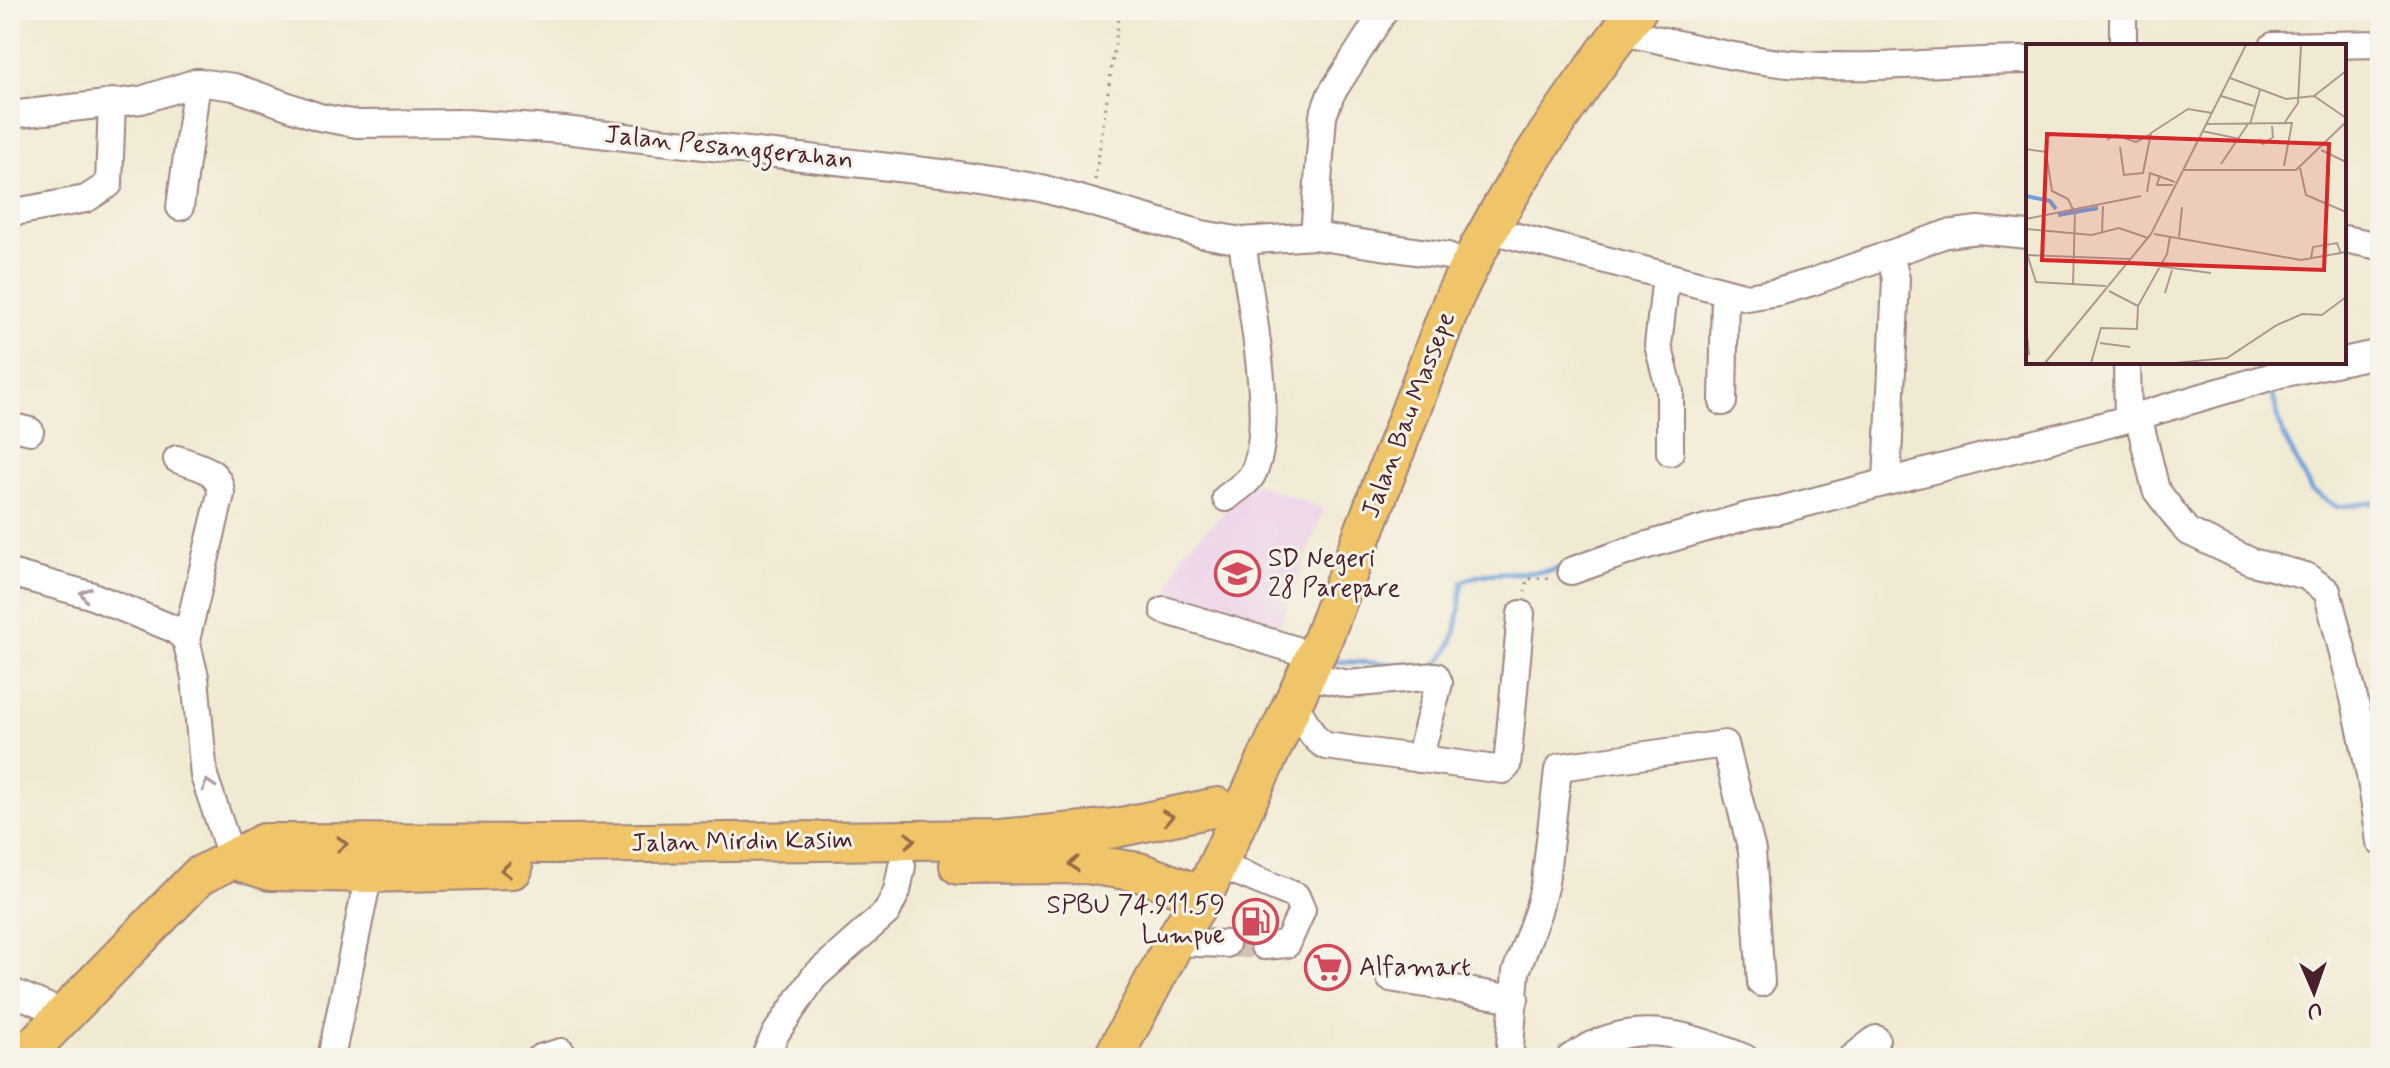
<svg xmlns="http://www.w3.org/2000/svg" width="2390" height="1068" font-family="Mynerve,sans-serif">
<rect width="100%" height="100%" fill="#f7f3e8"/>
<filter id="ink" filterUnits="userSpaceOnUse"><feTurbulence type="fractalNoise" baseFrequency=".0125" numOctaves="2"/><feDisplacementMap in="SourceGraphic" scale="16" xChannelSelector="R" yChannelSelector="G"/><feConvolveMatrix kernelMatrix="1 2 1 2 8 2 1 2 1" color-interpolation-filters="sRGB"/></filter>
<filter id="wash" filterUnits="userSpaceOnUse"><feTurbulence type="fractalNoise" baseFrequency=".006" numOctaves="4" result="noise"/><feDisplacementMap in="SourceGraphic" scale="32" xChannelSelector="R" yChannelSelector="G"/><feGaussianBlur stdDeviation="1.8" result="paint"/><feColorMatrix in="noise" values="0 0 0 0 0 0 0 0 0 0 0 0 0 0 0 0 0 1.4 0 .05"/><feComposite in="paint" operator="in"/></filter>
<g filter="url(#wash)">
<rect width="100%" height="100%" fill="#f1ead3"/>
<polygon fill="#ecd1ea" points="1255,483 1324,509 1276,636 1167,596 1183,552"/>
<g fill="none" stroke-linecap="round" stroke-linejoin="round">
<g stroke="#6fa0d9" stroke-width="5">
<polyline points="2270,385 2283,435 2311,490 2337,507 2380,502"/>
<polyline points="1331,661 1418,665"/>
<path d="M1435,666C1459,646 1459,611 1462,582C1492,566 1529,578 1562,568"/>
</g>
</g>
</g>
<g filter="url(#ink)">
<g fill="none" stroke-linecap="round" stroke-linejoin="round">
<polyline stroke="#d0c1b1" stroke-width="26" stroke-dasharray="26 13" stroke-linecap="butt" points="1226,944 1264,946"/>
<defs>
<g id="minor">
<polyline points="2123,10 2123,46"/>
<path d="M1620,32C1677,42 1731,59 1789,64C1868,71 1949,60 2028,60"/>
<polyline points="2273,46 2380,44"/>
<polyline points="10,115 141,100 197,82 234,87 319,117 357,124 465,123 564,130 959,175 1041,188 1202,234 1242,241 1314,236 1448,256"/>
<polyline points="180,207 197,82"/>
<polyline points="10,213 86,199 109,184 112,102"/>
<polyline points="1496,218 1506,234 1747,297 1778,292 1812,282 1946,234 1978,230 2028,235"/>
<polyline points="1314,236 1323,116 1331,94 1385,10"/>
<polyline points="2344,239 2380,246"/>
<polyline points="1666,276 1658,345 1670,391 1670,452"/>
<polyline points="2344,361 2380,353"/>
<polyline points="2127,362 2128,419"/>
<polyline points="1723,402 1725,292"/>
<path d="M2138,415L2156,490L2187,531L2252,562L2306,576L2327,591C2349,675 2370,756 2380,842"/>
<polyline points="10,426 30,431"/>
<path d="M177,459C198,467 220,468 221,494L186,640"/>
<polyline points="1887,481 1896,279 1890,254"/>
<path d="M1226,498C1233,492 1244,485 1250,478C1280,436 1248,292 1242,241"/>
<polyline points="1571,571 1634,549 1751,515 1776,511 2128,419 2280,374 2339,362"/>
<polyline points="10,573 90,595 174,629 186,640 195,677 204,776 232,859"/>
<polyline points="1164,610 1293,649"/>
<polyline points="1305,675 1348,684 1436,676 1439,683 1419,759"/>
<path d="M1292,704C1307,717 1307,736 1326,746L1503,770L1507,766L1521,614"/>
<polyline points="1218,864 1296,896 1302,910 1287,944 1264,946"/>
<polyline points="1174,942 1226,944"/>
<polyline points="1390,978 1515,999"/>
<polyline points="10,991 65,1014"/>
<polyline points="331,1058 369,873"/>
<polyline points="540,1058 561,1052 564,1058"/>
<polyline points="764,1058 776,1033 814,977 887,912 897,891 902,866"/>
<polyline points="1509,1058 1516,972 1538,911 1545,883 1558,770 1560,767 1725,744 1752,851 1761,983"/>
<path d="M1570,1058C1630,1016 1682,1032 1745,1058"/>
<polyline points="1852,1058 1876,1039"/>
</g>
<g id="highway">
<polyline points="232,859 270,871 369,873 513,869"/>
<polyline points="959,865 1086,864 1139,872 1203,896"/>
<polyline points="22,1058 199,876 264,843 560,844 999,839 1116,828 1217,807"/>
<path d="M1113,1058L1181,930L1203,896L1322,641L1453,300C1501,195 1568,102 1637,10"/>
</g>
</defs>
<use href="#minor" stroke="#9e847f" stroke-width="30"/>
<use href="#highway" stroke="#9e847f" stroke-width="42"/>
<g stroke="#9e847f" stroke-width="3" stroke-dasharray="2 6" stroke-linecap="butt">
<polyline points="1095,180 1120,10"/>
<polyline points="1525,592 1527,579 1553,578"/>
</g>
<use href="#minor" stroke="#fff" stroke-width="26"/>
<use href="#highway" stroke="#f0c469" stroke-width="38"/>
</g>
<defs><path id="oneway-chevron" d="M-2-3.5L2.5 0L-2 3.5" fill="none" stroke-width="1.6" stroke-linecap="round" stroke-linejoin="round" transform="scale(2)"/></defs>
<g stroke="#ae9aa0">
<use href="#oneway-chevron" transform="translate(85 594) rotate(-164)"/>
<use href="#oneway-chevron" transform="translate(208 785) rotate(-108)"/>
</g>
<g stroke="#956947">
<use href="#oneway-chevron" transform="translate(1168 817) rotate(-12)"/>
<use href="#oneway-chevron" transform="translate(910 840) rotate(-1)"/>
<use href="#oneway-chevron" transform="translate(342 844)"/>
<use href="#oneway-chevron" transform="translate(1074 864) rotate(-180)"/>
<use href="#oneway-chevron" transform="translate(506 870) rotate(179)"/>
</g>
</g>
<defs>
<symbol id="school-ring" viewBox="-11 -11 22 22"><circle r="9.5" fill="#f7f3e8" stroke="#d1495b" stroke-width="1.5"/><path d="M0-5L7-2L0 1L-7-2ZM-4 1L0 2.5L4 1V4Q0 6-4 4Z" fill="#d1495b"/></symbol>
<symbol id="fuel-ring" viewBox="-11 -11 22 22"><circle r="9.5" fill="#f7f3e8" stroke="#d1495b" stroke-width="1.5"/><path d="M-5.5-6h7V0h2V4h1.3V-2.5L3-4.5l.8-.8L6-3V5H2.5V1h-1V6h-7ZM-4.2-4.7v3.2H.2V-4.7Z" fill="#d1495b"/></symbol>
<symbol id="supermarket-ring" viewBox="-11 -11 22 22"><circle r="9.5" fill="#f7f3e8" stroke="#d1495b" stroke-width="1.5"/><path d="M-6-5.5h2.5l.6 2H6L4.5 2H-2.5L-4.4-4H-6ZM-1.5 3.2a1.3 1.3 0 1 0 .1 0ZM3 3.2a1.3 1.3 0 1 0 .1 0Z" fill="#d1495b"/></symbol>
</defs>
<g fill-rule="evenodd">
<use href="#school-ring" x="1212" y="548" width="51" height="51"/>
<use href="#fuel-ring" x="1230" y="896" width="51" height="51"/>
<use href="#supermarket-ring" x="1302" y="942" width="51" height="51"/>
</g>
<g text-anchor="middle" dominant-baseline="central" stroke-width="6" stroke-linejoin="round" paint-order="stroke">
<g font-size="26" fill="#4a1f2b" stroke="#f7f3e8">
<text transform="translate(729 148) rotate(6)">Jalan Pesanggerahan</text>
<text transform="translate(1409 415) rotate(-69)">Jalan Bau Massepe</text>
<text transform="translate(742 842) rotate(-1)">Jalan Mirdin Kasim</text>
</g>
<g font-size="26" fill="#4a1f2b" stroke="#f7f3e8" text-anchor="start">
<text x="1268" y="559">SD Negeri<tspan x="1268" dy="30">28 Parepare</tspan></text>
<text x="1225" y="906" text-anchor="end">SPBU 74.911.59<tspan x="1225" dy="30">Lumpue</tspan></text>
<text x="1359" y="968">Alfamart</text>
</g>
</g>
<g transform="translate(2026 44)">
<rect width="320" height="320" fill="#f1ead3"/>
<path fill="none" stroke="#6fa0d9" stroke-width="4" d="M0,152L24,157L30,165M32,171L72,164"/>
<path fill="none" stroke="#ae9990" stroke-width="2" d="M204,34L260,55L288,52L320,74M195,52L228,62M288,52L320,27M259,78L272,59L275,1M180,80L266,79L258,122M224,80L234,46M176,87L214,95M234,95L237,100L247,93L246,82M81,96L89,91L110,98L125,90M94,103L98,131L117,129L125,89L162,65L186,69M0,105L20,108L26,147L42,155L48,168M295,106L320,118M195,120L222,80M274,124L280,151L320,168M158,126H270L320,78M134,131L131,141H147M121,148L124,129L149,138M0,175L115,152M0,185L66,191L93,184L122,194M76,188L77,162M128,190L275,216L320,208M153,193L156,163M0,207L10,238L80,242M2,211L104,215M285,214L287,203L311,199L315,210M108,219L185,229M47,241L49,168M83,247L112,262M139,249L146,226M0,280L3,311M74,299L104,303M19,319L125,190L220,1M65,319L75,284L111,285L112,262L141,210L144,193M149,319L201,314L251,281L276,270L296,271L320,253"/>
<path fill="#d62828" fill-opacity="0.15" stroke="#d62828" stroke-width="4" d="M21,90L303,100L298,226L16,216Z"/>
<rect width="320" height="320" fill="none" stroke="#4a1f2b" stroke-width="4"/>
</g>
<rect width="2390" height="1068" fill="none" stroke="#f7f3e8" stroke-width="40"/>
<g transform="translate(2314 992) rotate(178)" stroke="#f7f3e8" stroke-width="6" paint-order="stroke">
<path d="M0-6L14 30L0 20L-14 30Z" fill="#4a1f2b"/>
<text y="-12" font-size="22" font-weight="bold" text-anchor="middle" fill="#4a1f2b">U</text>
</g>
</svg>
